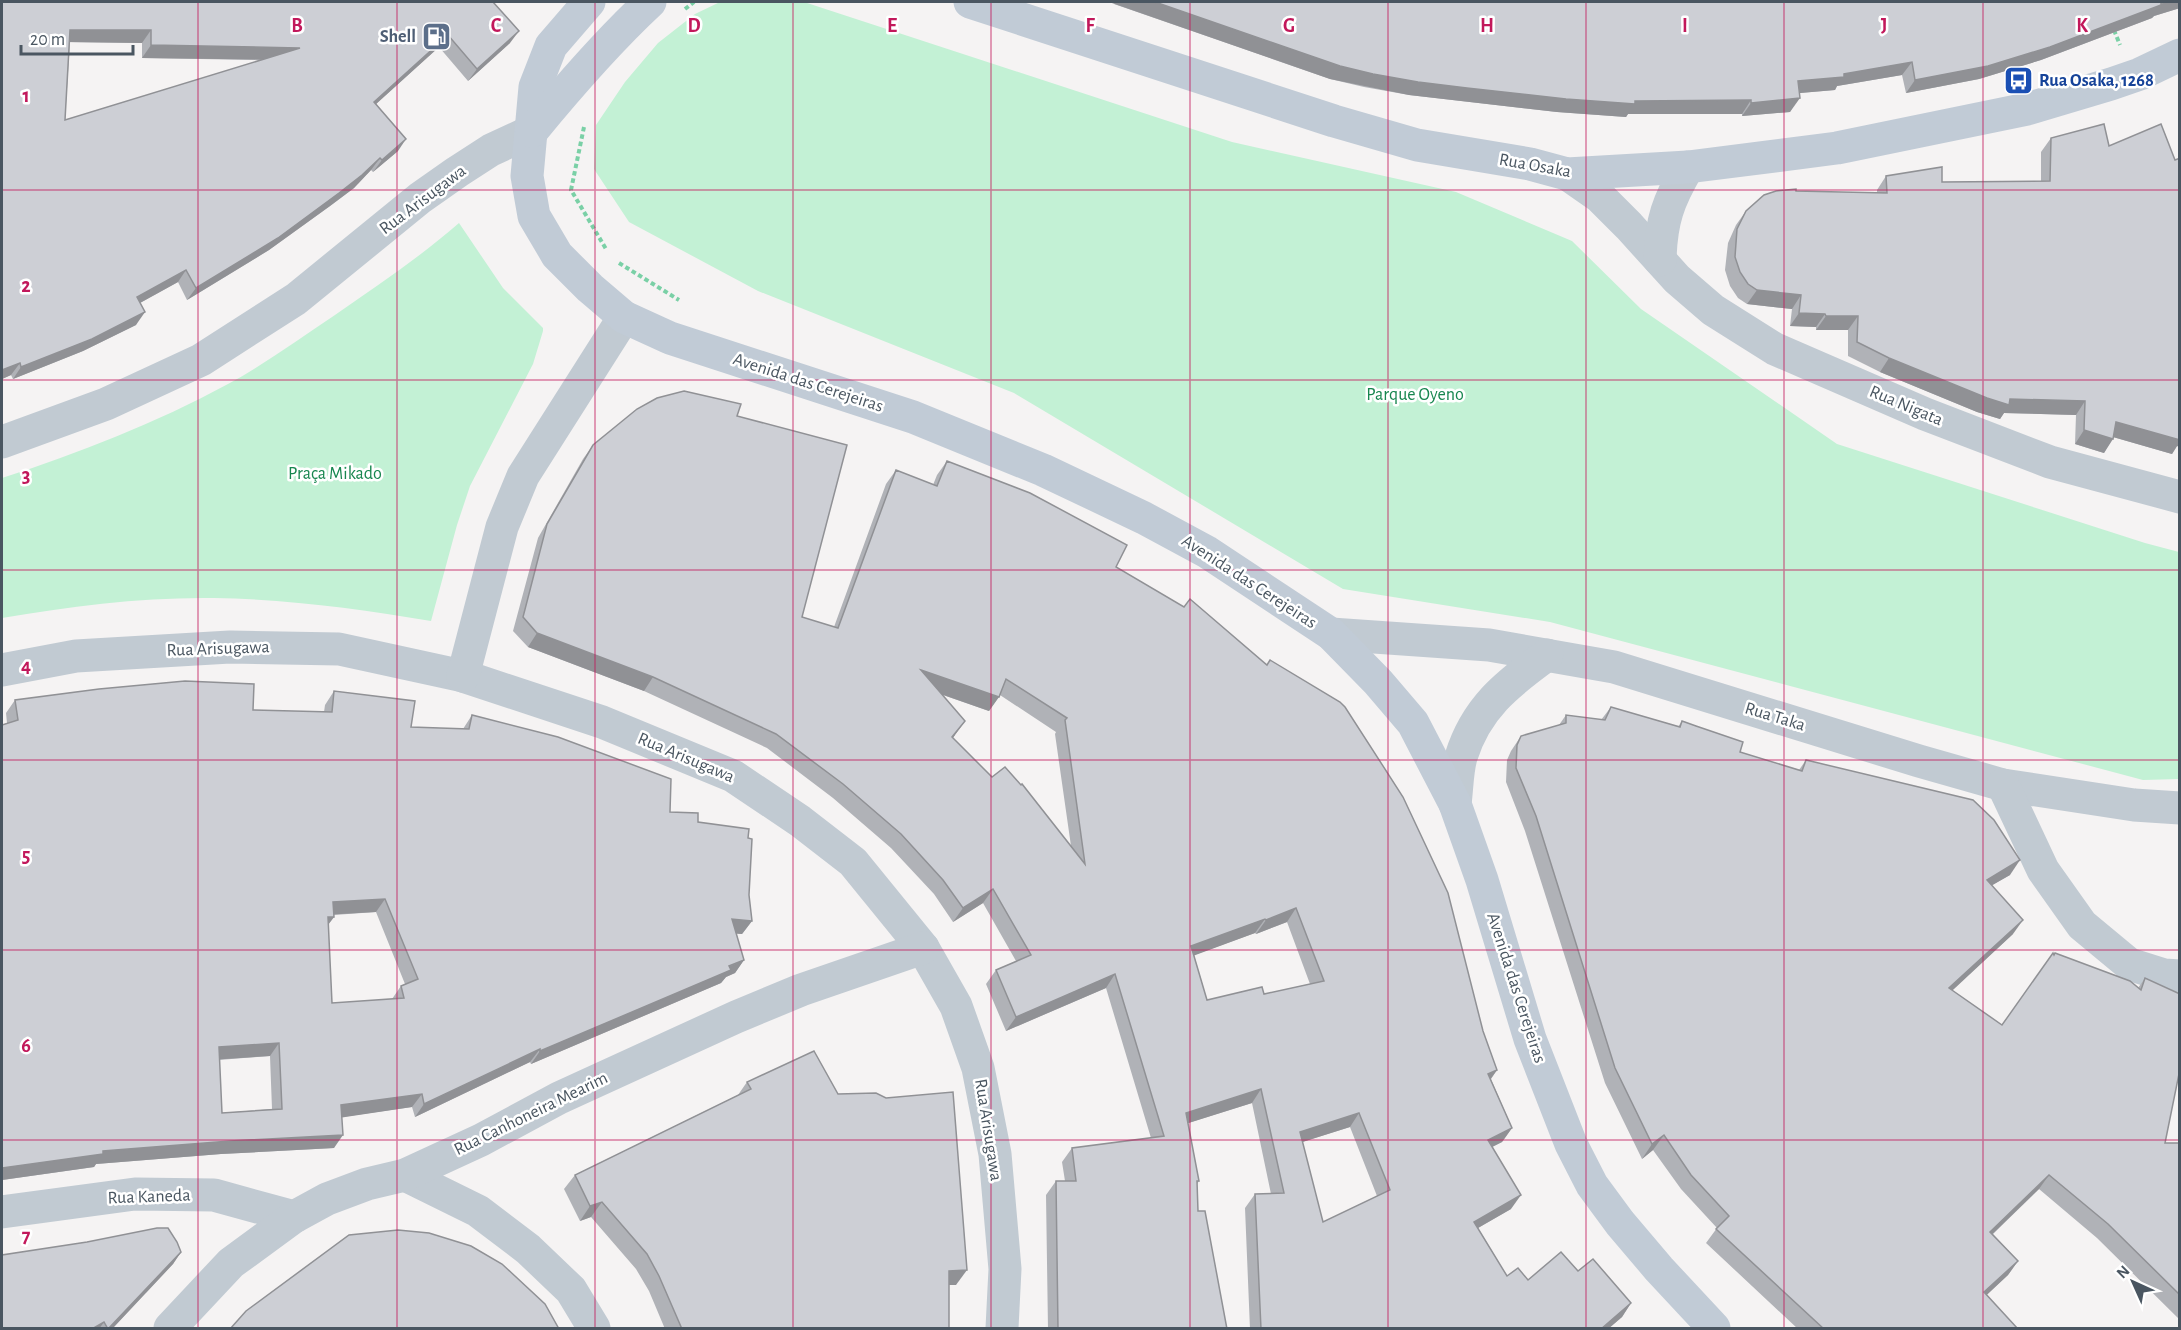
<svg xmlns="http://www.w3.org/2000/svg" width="2181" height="1330" font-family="'Alegreya Sans',sans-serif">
<rect width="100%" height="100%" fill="#f5f3f3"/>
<g fill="#c3f1d5">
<polygon points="720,2 804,2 1232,142 1456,192 1572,241 1641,309 1837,444 2145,543 2179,552 2179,779 2143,780 1550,622 1343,589 1014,393 758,291 629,222 594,169 596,125 625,82 658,43 695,14"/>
<path d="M459,223L503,288L543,328V331L533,364L470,486L457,525L431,621C360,609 287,599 214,598C144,597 71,606 2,618V478C79,453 156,423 228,384C265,364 300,338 335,315C377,286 420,257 459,223Z"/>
</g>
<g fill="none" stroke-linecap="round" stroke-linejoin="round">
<g stroke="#7ad0a6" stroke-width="4" stroke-dasharray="4.5 3" stroke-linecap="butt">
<polyline points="685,9 694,2"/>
<polyline points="2114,30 2120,45"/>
<polyline points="584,127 571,190 606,249"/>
<polyline points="619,263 679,300"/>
</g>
<g stroke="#c1cad2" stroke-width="33">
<polyline points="1567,174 1600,197 1629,226 1677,279 1713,310 1775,349 1925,414 2050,462 2180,497"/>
<path d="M1660,260C1661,221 1668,201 1688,167"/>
<polyline points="2,442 106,404 201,360 296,299 420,198 457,172 491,150 532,131"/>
<polyline points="1331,634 1489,645 1614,667 1919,761 2003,785 2134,805 2180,808"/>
<polyline points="2,670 76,656 230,647 339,649 463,676 602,722 733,776 800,821 853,862 923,948 956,1006 978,1068 995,1154 1005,1269 1002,1328"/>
<polyline points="463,676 502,527 523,476 624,317"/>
<polyline points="2003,785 2043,870 2082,925 2129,964 2164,975 2180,976"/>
<path d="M1455,804C1457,789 1457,771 1461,757C1476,708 1507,684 1547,655"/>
<polyline points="405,1175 478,1211 528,1249 571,1290 594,1328"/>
<polyline points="2,1212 135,1194 214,1195 294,1217"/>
<polyline points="170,1328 231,1263 294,1217 327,1199 367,1184 405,1175 481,1140 559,1098 736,1017 801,990 923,948"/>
</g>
<g stroke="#c1cbd6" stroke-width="33">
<polyline points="589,2 551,46 535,87 527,176 534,216 557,255 590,288 624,317 670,338 913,417 1043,470 1144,518 1207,552 1331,634 1378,682 1413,723 1455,804 1482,880 1530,1039 1571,1144 1592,1185 1620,1223 1659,1269 1714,1328"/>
<polyline points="970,2 1334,121 1417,145 1530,164 1567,174 1688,167 1837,148 2027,109 2111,84 2140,74 2180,55"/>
<path d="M532,131C569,86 607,42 650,2"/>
</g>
</g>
<g fill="#b0b2b7" fill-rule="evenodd">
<path d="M2,2H493L510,43L468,81L439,47L376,104L398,151L373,172L371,170L354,188L330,206L269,250L187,300L178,282L140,303L136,325L83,351L13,379L11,375L2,379ZM70,42L142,43V58L262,60L65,120Z"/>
<polygon points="2180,2 2180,8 2154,16 2152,18 2041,60 1979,79 1906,93 1902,75 1837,86 1835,90 1799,93 1790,112 1742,116 1742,114 1628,114 1626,117 1557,112 1409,95 1364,87 1330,79 1114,4"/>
<polygon points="2051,138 2109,146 2175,160 2180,158 2180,447 2177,446 2172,454 2113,437 2104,453 2075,444 2076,415 2004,413 2000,419 1977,412 1880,372 1848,356 1848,330 1816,330 1816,327 1790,326 1792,309 1747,304 1738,298 1730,286 1725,270 1728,243 1736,225 1746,211 1796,191 1877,193 1877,190 1886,176 1942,182 2041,181 2041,152"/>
<path d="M737,416L802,617L834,627L886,484L896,470L933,485L937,475L947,461L1116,567L1483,1031L1497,1070L1491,1079L1512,1128L1502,1142L1492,1147L1511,1209L1478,1228L1507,1276L1528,1280L1578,1271L1631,1303L1622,1317L1608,1329H1250L1245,1208L1255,1194H1271L1252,1103L1188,1123L1199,1181L1197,1184L1198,1211L1227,1329H1048L1046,1195L1056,1181H1065L1062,1162L1072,1148L1151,1138L1106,988L1006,1031L986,984L996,970L1016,961L983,903L953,922L934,894L891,848L833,798L767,748L644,691L528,647L513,631L538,538L583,459L593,445ZM943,695L989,711L1000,695L1056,732L1055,734L1071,846L992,777L953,738L955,735ZM1287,922L1310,984L1264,994L1207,1000L1194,955L1255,933L1256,934ZM1350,1127L1377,1196L1323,1222L1302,1142Z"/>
<path d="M334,691L411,727L463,729L472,715L670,812L748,838L749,895L752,921L742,934L736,933L744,960L735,973L726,977L721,983L531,1064L530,1062L415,1117L412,1107L342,1117L334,1148L221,1154L96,1164L94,1167L2,1180V725L7,723L6,713L15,700L253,710L324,712L325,705ZM376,912L405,984L401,986L392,999L332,1003L328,925L334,917V915ZM270,1056L272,1109L222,1113L219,1060Z"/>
<polygon points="1611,707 1678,727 1682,721 1740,752 1799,770 1806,760 2010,875 1992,885 2013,934 1952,990 2002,1025 2054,955 2138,988 2145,978 2165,1143 2180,1143 2180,1320 2097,1238 2039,1189 1993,1234 2018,1261 2008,1275 1986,1295 2018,1329 1798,1329 1706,1243 1717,1228 1681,1189 1653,1150 1642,1159 1605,1083 1525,831 1506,782 1507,760 1511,751 1521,736 1559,725 1566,715 1601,720"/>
<polygon points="747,1082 838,1094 956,1285 949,1285 949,1329 665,1329 649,1291 636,1269 591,1217 580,1221 564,1189 575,1175 738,1095"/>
<polygon points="181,1252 173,1264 112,1329 2,1329"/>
</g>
<g fill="#909195">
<polygon points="1109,2 1155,2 1635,101 1751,100 1742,114 1628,114 1626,117 1557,112 1409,95 1330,79"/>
<polygon points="2167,2 2180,2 2180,8 2154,16 2152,18 2041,60 1979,79 1906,93 1915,80"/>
<polygon points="70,30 151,30 142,43 62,42"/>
<polygon points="519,31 510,43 468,81 477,69"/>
<polygon points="448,35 439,47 365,114 374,102"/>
<polygon points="151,45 300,48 292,60 142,58"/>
<polygon points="1912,62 1902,75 1837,86 1835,90 1789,94 1798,81 1844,74"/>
<polygon points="1800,98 1790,112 1742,116 1751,103"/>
<polygon points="406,139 398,151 373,172 382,160"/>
<polygon points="380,158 371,170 354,188 330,206 269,250 187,300 196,288"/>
<polygon points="186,270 178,282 129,309 137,297"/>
<polygon points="1757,290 1801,295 1792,309 1747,304"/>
<polygon points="145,312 136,325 83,351 13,379 21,367"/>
<polygon points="1799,313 1825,314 1816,327 1790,326"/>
<polygon points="1826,316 1858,316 1848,330 1816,330"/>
<polygon points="1889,358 2010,399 2085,401 2076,415 2004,413 2000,419 1977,412 1880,372"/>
<polygon points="20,363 11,375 2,379 2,370"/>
<polygon points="2116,422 2180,437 2180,447 2177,446 2172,454 2106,435"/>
<polygon points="2084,430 2113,439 2104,453 2075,444"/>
<polygon points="537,633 653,677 644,691 528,647"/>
<polygon points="921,670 999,697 989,711 912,684"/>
<polygon points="965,721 955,735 942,751 952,737"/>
<polygon points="2020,860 2010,875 1977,894 1987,880"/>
<polygon points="993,889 983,903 953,922 963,908"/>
<polygon points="385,899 376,912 323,915 333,902"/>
<polygon points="1296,908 1287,922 1256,934 1266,920"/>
<polygon points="328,917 334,917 324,930"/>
<polygon points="732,919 752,921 742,934 723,933"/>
<polygon points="1265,919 1255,933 1182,960 1191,946"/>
<polygon points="2023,920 2013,934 1939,1003 1949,988"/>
<polygon points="744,960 735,973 726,977 721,983 531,1064 540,1051"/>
<polygon points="1115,974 1106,988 1006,1031 1016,1017"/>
<polygon points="279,1043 270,1056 209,1060 219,1047"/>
<polygon points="540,1049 530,1062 415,1117 424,1104"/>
<polygon points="1497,1070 1487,1084 1488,1074"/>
<polygon points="1261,1089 1252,1103 1176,1127 1186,1113"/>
<polygon points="422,1094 412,1107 332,1119 341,1105"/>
<polygon points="1359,1113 1350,1127 1290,1146 1300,1132"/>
<polygon points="1512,1128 1502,1142 1478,1154 1488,1140"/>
<polygon points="343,1135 334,1148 221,1154 96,1164 94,1167 2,1180 2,1168 103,1151 230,1141"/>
<polygon points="1664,1135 1653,1150 1642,1159 1652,1144"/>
<polygon points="2049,1175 2039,1189 1980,1246 1990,1232"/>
<polygon points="1521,1195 1511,1209 1464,1236 1474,1222"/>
<polygon points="602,1202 591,1217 580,1221 590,1206"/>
<polygon points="181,1252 173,1264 112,1329 108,1329"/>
<polygon points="2018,1261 2008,1275 1974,1307 1984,1292"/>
<polygon points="967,1270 956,1285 939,1285 949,1271"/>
<polygon points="1631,1303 1622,1317 1608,1329 1601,1329"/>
<polygon points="104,1322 99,1329 92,1329"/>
</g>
<g fill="#cdcfd5" stroke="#909195" stroke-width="1.5" fill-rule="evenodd">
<path d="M2,2H493L519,31L477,69L448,35L374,102L406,139L382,160L380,158L362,175L339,193L278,238L196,288L186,270L137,297L145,312L92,339L21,367L20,363L2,370ZM70,30H151V45L300,48L65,120Z"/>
<polygon points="1155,2 2167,2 2161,3 2161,5 2050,47 1988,66 1915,80 1912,62 1844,74 1844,77 1798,81 1800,98 1751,103 1751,100 1635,101 1635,104 1566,99 1467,88 1418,82 1373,74 1340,66"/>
<polygon points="2104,124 2109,146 2161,124 2175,160 2180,158 2180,440 2116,422 2113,439 2084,430 2085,401 2010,399 2009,405 1987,398 1889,358 1857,342 1858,316 1826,316 1825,314 1799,313 1801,295 1757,290 1748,284 1740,272 1735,257 1737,229 1746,211 1764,195 1776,191 1796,189 1796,191 1887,193 1886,176 1942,167 1942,182 2050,181 2051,138"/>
<path d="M684,391L741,404L737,416L847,445L802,617L838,628L896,470L937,486L947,461L1030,493L1127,545L1116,567L1184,607L1190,599L1267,665L1270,660L1340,702L1345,707L1403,797L1448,893L1483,1031L1497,1070L1488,1074L1512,1128L1488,1140L1521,1195L1474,1222L1507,1276L1518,1268L1528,1280L1561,1252L1578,1271L1593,1259L1631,1303L1601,1329H1261L1255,1194L1284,1193L1261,1089L1186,1113L1199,1181H1197L1198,1211H1205L1227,1329H1058L1056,1181H1076L1072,1148L1164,1136L1115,974L1016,1017L996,970L1031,955L993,889L963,908L943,880L901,834L843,784L776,734L653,677L537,633L523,617L547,524L593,445L637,409L657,398ZM921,670L999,697L1006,679L1067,718L1065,720L1085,864L1022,784L1021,785L1005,767L992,777L952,737L965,721ZM1296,908L1324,981L1264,994L1262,987L1207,1000L1191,946L1265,919L1266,920ZM1359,1113L1390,1190L1323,1222L1300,1132Z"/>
<path d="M185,681L254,684L253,710L332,712L334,691L415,701L411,727L469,729L472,715L558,737L671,779L670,812L698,813V822L749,829L748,838L752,839L749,895L752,921L732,919L744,960L729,966L731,970L540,1051V1049L424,1104L422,1094L341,1105L343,1135L230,1141L103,1151V1154L2,1168V725L18,720L15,700L99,689ZM385,899L418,979L401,986L404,998L332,1003L328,917H334L333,902ZM279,1043L282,1109L222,1113L219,1047Z"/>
<polygon points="1611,707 1680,727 1682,721 1696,726 1743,742 1740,752 1802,771 1806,760 1973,800 1994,820 2020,860 1987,880 2023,920 1949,988 2002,1025 2053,953 2054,955 2055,953 2130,981 2141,990 2145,978 2180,994 2180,1069 2165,1143 2180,1143 2180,1295 2108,1224 2049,1175 1990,1232 2018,1261 1984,1292 2018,1329 1824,1329 1716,1229 1729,1216 1691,1175 1664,1135 1652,1144 1615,1068 1536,816 1516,768 1517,745 1521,736 1566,723 1566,715 1605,720"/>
<polygon points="814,1051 838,1094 876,1093 886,1098 953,1092 967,1270 949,1271 949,1329 682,1329 659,1276 647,1254 602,1202 590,1206 575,1175 751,1089 747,1082"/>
<polygon points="157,1228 168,1228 177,1242 181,1252 108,1329 104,1322 92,1329 2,1329 2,1255 87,1242"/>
<polygon points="398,1230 429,1233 471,1246 502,1264 545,1304 559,1329 230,1329 246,1311 349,1235"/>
</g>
<path fill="none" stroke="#c2185b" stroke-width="1.5" stroke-opacity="0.55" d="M198,2V1328M397,2V1328M595,2V1328M793,2V1328M991,2V1328M1190,2V1328M1388,2V1328M1586,2V1328M1784,2V1328M1983,2V1328M2,190H2180M2,380H2180M2,570H2180M2,760H2180M2,950H2180M2,1140H2180"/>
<defs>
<symbol id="fuel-square" viewBox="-11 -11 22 22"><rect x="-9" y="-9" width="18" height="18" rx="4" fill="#5c6f8a" stroke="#fff"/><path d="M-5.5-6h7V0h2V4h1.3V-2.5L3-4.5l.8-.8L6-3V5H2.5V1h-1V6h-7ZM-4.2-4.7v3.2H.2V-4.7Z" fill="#fff"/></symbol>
<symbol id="bus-square" viewBox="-11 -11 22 22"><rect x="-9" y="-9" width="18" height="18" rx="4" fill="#1a4fb4" stroke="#fff"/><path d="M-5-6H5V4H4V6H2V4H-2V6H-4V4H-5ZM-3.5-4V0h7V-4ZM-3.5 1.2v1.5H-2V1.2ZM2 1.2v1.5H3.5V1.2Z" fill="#fff"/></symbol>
</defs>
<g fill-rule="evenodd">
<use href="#fuel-square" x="420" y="20" width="33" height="33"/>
<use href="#bus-square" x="2002" y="64" width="33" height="33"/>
</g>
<g text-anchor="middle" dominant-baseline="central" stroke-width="5" stroke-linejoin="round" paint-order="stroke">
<g font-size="18" font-weight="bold" fill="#4e5e75" stroke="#fff" text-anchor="end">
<text x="416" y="37">Shell</text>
</g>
<g font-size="18" font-weight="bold" fill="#164399" stroke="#fff" text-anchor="start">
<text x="2039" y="81">Rua Osaka, 1268</text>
</g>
<g font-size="18" fill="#4a5661" stroke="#fff">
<text transform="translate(1535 166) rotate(10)">Rua Osaka</text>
<text transform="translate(423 200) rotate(-37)">Rua Arisugawa</text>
<text transform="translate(808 383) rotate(18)">Avenida das Cerejeiras</text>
<text transform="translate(1906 406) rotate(23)">Rua Nigata</text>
<text transform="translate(1249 582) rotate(33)">Avenida das Cerejeiras</text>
<text transform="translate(218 649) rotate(-2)">Rua Arisugawa</text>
<text transform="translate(1775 717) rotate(17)">Rua Taka</text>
<text transform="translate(686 758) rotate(23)">Rua Arisugawa</text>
<text transform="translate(1516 988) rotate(72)">Avenida das Cerejeiras</text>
<text transform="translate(531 1114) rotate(-26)">Rua Canhoneira Mearim</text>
<text transform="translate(988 1130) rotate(81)">Rua Arisugawa</text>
<text transform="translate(149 1197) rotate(-2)">Rua Kaneda</text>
</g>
<g font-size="18" fill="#17864f" stroke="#fff">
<text x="1415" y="395">Parque Oyeno</text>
<text x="335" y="474">Praça Mikado</text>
</g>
</g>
<g font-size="20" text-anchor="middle" font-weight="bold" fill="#c2185b" stroke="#fff" stroke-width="5" stroke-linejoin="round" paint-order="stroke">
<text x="297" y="32">B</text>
<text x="496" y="32">C</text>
<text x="694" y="32">D</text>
<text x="892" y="32">E</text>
<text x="1090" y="32">F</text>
<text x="1289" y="32">G</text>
<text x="1487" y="32">H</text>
<text x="1685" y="32">I</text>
<text x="1884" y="32">J</text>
<text x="2082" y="32">K</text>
<text x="26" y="102">1</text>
<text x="26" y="292">2</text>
<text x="26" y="482">3</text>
<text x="26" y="672">4</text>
<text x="26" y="862">5</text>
<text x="26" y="1052">6</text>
<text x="26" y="1242">7</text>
</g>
<rect width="2181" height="1330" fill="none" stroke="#4a5661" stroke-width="6"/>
<g transform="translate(2133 1282) rotate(315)" stroke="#ffffff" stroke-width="4.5" paint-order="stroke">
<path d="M0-4.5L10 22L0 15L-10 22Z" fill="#4a5661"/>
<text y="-9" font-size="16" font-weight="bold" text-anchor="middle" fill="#4a5661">N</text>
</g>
<path d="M21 45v9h112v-9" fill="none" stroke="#4a5661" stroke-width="3"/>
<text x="30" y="45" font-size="18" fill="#4a5661" stroke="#ffffff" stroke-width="4.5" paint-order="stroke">20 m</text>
</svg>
